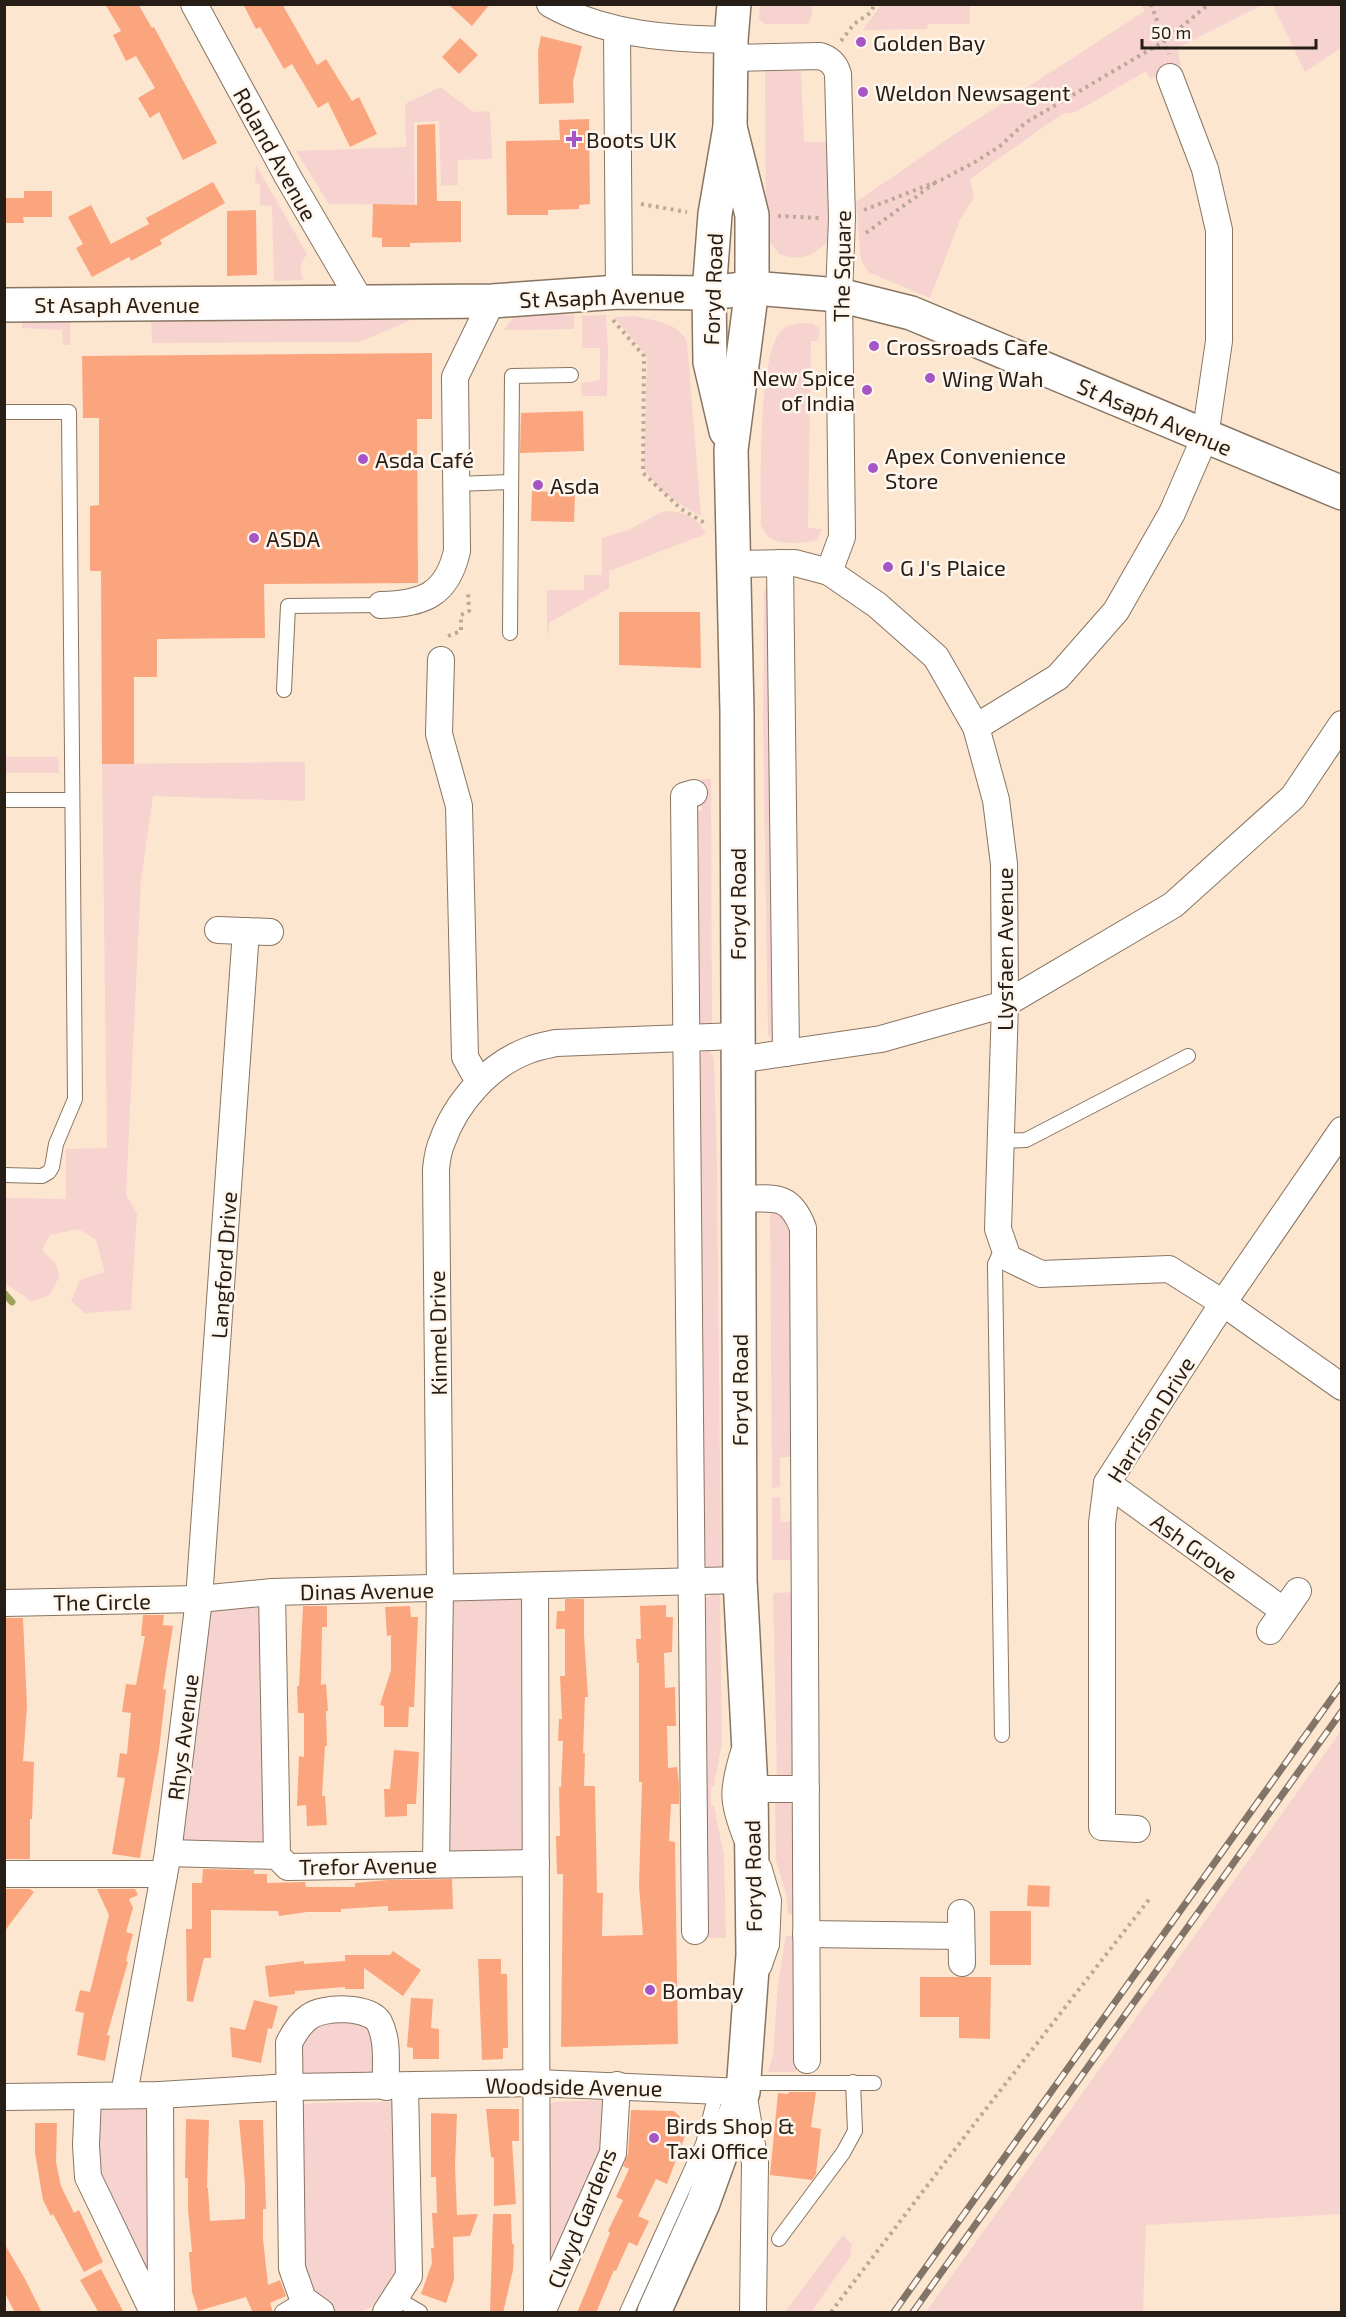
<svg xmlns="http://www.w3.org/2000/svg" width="1346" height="2317" font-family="'Exo 2',sans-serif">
<rect width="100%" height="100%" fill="#fce6d0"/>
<g fill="#f7d3d0">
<polygon points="760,5 812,5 812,16 808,24 765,24 759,19"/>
<polygon points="881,5 970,5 970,24 928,24 927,29 863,30"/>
<polygon points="1141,5 1262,5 1177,48 1181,66 1150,79 1146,71 1076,112 1062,114 970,179 974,197 960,220 930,298 868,272 861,260 856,202 958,132 1145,11"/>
<polygon points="1273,5 1341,5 1341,48 1305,72"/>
<path d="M765,71H801L804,142H828L831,237C815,256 803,262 779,254L766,237Z"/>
<polygon points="440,87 474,112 490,111 492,159 458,160 458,185 441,186 439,121 414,122 415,205 329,204 296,151 406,147 405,104"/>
<path d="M256,165L307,254C300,264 299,268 303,280L274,281L272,206L260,205V184H255Z"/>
<polygon points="522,314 574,315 574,329 504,330 513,318"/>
<polygon points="606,315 608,348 607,396 582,396 581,383 600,380 600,348 582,348 582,316"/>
<path d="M635,316C654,321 678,322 687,342L701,516C680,505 654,490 644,467L647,356L614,317Z"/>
<polygon points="151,319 413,319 360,342 152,343"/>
<polygon points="22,320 70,320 70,345 63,345 62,330 22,328"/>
<path d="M799,323H812L820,329L818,341H811L808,528L822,529L817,540C805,544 785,544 773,540C766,537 764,531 761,525C761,488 757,353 782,330C786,326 793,324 799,323Z"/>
<path d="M664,511C682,511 699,517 706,534L609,571V588L549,623L547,641V590H584V575H602V538L628,530Z"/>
<polygon points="764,589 769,589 774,1042 768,1035 763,723"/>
<polygon points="5,757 58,757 59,773 5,773"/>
<polygon points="305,762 305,801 153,796 141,880 126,1195 137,1213 131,1310 85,1313 71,1301 80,1280 105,1272 96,1240 78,1229 50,1235 42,1250 56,1264 59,1277 50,1295 32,1302 5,1283 5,1198 66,1199 66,1149 107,1148 102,764"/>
<polygon points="702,779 711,779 712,1024 705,1027 700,1024 696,1017 692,811 702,811"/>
<path d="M709,1049L714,1059L717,1166L721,1570C710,1570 706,1570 702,1559L695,1061L704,1050Z"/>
<polygon points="770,1207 777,1208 791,1226 794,1457 780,1457 780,1487 772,1488"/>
<polygon points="780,1497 781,1522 796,1522 796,1560 772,1560 772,1498"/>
<polygon points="795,1592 797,1771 789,1778 777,1777 773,1593"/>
<polygon points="516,1593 522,1600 526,1847 519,1854 450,1854 445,1849 446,1597"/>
<polygon points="714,1594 720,1594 722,1742 714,1786 711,1786 711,1806 714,1806 724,1856 726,1938 705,1938 703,1600"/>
<polygon points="262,1598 266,1843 258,1845 184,1842 180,1834 211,1611 219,1603"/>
<polygon points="1341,1731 1341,2214 1146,2225 1143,2312 926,2312"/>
<polygon points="777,1796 787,1799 795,1810 796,2072 768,2072 773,2055 778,1983 786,1936 792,1936 793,1915 788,1914 786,1894 776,1860 775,1802"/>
<path d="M351,2021C383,2025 376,2052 377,2077L300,2081C301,2033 301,2027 351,2021Z"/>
<polygon points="604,2100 601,2164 554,2261 548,2256 550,2183 544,2116 547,2107 554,2102"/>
<polygon points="381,2102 391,2102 396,2107 399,2260 395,2280 378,2305 358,2312 333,2312 323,2306 303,2276 301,2111 304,2105 312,2103"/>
<polygon points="103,2105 145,2106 149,2111 154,2277 143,2276 95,2170 95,2110"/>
<polygon points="843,2235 852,2245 850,2257 811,2312 785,2312"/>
</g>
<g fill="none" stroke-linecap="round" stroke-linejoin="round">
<polyline stroke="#9fa15f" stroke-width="7" points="4,1293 12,1302"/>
</g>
<g fill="#fba57e">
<polygon points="105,4 138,4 152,28 154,27 217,143 183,160 159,112 150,118 138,98 155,88 136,56 126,61 113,35 121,31"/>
<polygon points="243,4 282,4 317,65 326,59 352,101 359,97 377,134 350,147 328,102 318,108 292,64 284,69 260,27 256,29"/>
<polygon points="448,4 490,4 472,26"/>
<polygon points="541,36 582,46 573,81 574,103 539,104 538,51"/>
<polygon points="460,38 478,55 459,74 442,57"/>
<polygon points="589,119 590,204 579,205 579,209 548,210 548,215 507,215 506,141 560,140 559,120"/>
<polygon points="435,124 437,201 461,201 461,242 410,243 410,247 382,247 382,238 372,237 373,204 417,205 417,125"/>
<polygon points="213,182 225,203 160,240 162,244 131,261 129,257 92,277 76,248 83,244 68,217 91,205 111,244 149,224 146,218"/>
<polygon points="24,191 52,191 52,217 23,217 24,223 4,223 4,198 24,198"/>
<polygon points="256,210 257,275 227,276 227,211"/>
<polygon points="432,353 432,419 417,419 418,583 264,584 265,638 157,639 157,677 134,677 134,764 102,764 101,571 90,571 90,506 99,505 99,418 83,418 82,356"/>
<polygon points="583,411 584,451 520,453 521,413"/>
<polygon points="532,491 575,493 574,522 531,521"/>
<polygon points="619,612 700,612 701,668 619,665"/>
<polygon points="565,1599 584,1599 584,1635 588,1697 585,1697 583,1753 585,1753 584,1786 595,1786 597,1893 603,1893 602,1936 643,1935 639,1886 642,1782 639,1782 639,1663 637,1663 636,1639 641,1639 640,1606 666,1605 666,1617 673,1617 672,1652 664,1653 665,1688 675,1687 676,1726 667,1726 668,1768 677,1767 679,1784 679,1804 671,1804 669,1841 675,1842 678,2044 561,2047 563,1874 557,1874 556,1836 560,1836 559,1787 561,1787 563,1741 558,1741 559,1719 562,1719 560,1676 565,1676 565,1629 556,1629 557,1611 565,1611"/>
<polygon points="303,1606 327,1606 327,1627 322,1627 321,1685 326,1684 328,1711 326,1711 327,1746 325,1746 322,1796 325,1796 327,1825 307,1826 306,1805 297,1806 299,1756 304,1757 304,1713 298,1713 297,1686 299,1686"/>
<polygon points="410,1606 411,1617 418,1617 414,1707 409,1707 408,1727 384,1727 384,1706 380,1705 391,1670 391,1635 387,1636 385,1607"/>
<polygon points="143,1615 164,1615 163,1625 173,1626 163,1689 166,1690 159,1750 140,1858 112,1854 125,1778 117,1777 120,1753 127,1754 131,1713 122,1712 126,1684 136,1685 145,1636 141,1636"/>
<polygon points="4,1618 23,1618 27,1706 23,1761 34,1762 32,1819 30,1819 30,1859 6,1859 6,1844 4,1844"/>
<polygon points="394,1750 419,1752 416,1804 407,1804 407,1816 385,1817 384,1789 390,1789"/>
<polygon points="203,1869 254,1870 254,1874 267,1874 267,1883 305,1882 306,1887 355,1887 355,1883 388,1880 452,1879 453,1909 388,1911 388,1906 341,1909 341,1912 307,1912 279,1916 278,1911 211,1910 211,1958 204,1958 193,2002 187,2001 186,1929 192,1929 192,1883 202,1883"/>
<polygon points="1028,1885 1050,1886 1049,1907 1027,1906"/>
<polygon points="4,1889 30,1889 34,1892 4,1932"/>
<polygon points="97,1889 135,1889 138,1895 129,1899 133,1908 126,1932 133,1934 126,1961 128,1962 107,2035 110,2036 105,2061 77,2055 84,2013 75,2011 80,1990 90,1992 109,1915"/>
<rect x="990" y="1911" width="41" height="54"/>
<polygon points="393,1951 421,1970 403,1996 364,1968 364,1989 345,1989 345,1987 295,1991 295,1994 269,1997 265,1966 304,1961 304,1964 345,1961 345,1955 390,1955"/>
<polygon points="478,1959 501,1959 501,1974 507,1974 508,2048 503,2048 503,2059 482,2060"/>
<polygon points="920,1977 991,1977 990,2039 959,2038 959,2017 920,2017"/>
<polygon points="411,1998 433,1999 431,2028 439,2029 439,2059 413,2059 413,2048 407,2047"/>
<polygon points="254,2000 278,2006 272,2029 268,2028 261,2063 232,2057 230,2027 245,2030"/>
<polygon points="789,2092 816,2092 811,2127 821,2129 816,2174 812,2180 770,2175 778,2093 788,2094"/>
<polygon points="486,2109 519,2109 519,2141 512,2141 516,2204 494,2206 494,2158 491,2157"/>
<polygon points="631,2110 674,2111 689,2125 667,2184 656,2179 638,2216 649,2221 637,2246 629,2242 616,2271 614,2270 596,2313 577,2313 610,2233 608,2231 623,2200 616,2197 629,2169 623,2166 628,2154"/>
<polygon points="431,2113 457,2114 455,2165 457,2215 478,2214 470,2236 453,2237 454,2280 446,2303 421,2294 432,2263 431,2248 434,2248 432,2213 437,2213 436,2177 431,2177"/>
<polygon points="186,2119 209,2120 207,2188 208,2188 210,2221 245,2219 245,2185 239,2120 263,2120 266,2209 263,2209 263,2239 268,2285 280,2280 286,2296 270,2303 273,2313 253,2313 246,2297 198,2311 192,2292 189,2252 192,2252 188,2209 188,2178 185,2178"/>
<polygon points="35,2123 57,2123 56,2162 61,2186 74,2213 79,2210 103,2262 84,2272 53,2214 51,2216 43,2200 35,2153"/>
<polygon points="493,2214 511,2214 512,2244 514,2244 513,2270 503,2313 490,2313"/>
<polygon points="4,2243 25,2279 42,2313 15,2313 4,2291"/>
<polygon points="101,2269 124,2313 99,2313 80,2280"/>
</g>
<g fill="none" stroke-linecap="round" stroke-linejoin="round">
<defs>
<g id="service">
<polyline points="4,412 69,412 75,1099 56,1144 52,1167 49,1172 42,1176 4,1175"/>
<polyline points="456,484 510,482"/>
<polyline points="510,633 512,376 571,375"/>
<polyline points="284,690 288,606 381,605"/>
<polyline points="4,800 72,800"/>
<polyline points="1001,1141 1026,1140 1188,1056"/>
<polyline points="1002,1735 995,1264 1003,1247"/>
<path d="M738,1751C726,1790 726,1802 741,1840"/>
<polyline points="764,1866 774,1900 772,1945 764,1968"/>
<polyline points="744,2083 874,2083"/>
<polyline points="779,2239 843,2153 855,2131 853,2082"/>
<polyline points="396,2298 420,2312"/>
<polyline points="282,2312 303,2299"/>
<polyline points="627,2312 703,2144 717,2090"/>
</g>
<g id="minor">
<polyline points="194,4 288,177 361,302"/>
<path d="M550,4C605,35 670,39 731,40"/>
<polyline points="617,30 619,292"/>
<path d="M732,58L820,56C830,59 835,64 838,74L842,218L839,295L842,537L829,572"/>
<polyline points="780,563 786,1053"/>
<polyline points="734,564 795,563 829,572 877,605 936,657 976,727 996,800 1004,864 1005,1004 998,1229 1008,1258 1041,1274 1169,1269 1223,1303 1342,1387"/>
<path d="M381,605C423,604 447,595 457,551L455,377L492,301"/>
<polyline points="441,660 439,734 459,806 465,1057 479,1082"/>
<polyline points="976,727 1058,677 1116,611 1172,513 1205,437 1219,341 1219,230 1205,169 1170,77"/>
<polyline points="694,793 684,796 695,1931"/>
<polyline points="218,930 270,932"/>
<polyline points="737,1060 881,1039 1005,1004 1173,905 1293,797 1342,724"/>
<path d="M738,1199C772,1199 789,1191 803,1228L807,2060"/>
<polyline points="1107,1483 1284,1611"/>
<polyline points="535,1586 537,2312"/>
<polyline points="272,1592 277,1856"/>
<polyline points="4,1603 199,1599 272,1592 740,1580"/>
<polyline points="1270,1631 1298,1591"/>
<polyline points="751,1789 806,1789"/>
<polyline points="1137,1829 1102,1827 1102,1523 1107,1483 1223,1303 1342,1130"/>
<polyline points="168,1853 277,1856 288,1867 536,1863"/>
<path d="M436,1864L440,1588L436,1169C437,1160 438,1150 442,1142C456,1102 489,1065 529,1050C537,1047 547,1045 556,1043L737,1036"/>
<polyline points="4,1874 164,1874"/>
<polyline points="961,1913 962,1963"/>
<polyline points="806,1934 961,1936"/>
<polyline points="124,2094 168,1853 199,1599 246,931"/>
<polyline points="160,2095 161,2312"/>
<polyline points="88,2096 86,2145 88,2177 153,2312"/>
<polyline points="4,2097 160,2095 289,2087 537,2083 743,2092 755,2163 753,2312"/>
<path d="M321,2312L303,2299L292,2268L289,2043C294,2033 300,2023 309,2017C323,2006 369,2006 379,2022C389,2041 385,2066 386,2087"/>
<polyline points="386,2312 409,2276 405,2087"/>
<polyline points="542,2312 613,2153 617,2085"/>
</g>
<polyline id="tertiary" points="4,305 492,301 619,292 709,293 752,288 839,295 911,313 1342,493"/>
<g id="primary">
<polyline points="726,431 710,362 709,293 715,214 730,127 731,40 734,4"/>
<polyline points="654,2312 703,2203 743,2092 753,1955 751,1789 740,1580 737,712 731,450 752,288 752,215 730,127"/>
</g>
</defs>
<use href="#service" stroke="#887561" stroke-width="16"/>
<use href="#minor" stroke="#887561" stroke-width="28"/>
<use href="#tertiary" stroke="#887561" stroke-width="36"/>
<use href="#primary" stroke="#887561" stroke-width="36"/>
<g stroke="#bba997" stroke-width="4" stroke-dasharray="3 4.5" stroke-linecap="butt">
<polyline points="1151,4 1169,54"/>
<polyline points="841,41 854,24 870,13 875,4"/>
<polyline points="641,204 687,212"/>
<polyline points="864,210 941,180 975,162 1000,146 1025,123 1163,42 1209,4"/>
<polyline points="778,216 819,218"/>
<polyline points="866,233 935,183"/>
<polyline points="613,320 644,356 643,473 681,509 705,523"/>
<polyline points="448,636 461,631 461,615 469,611 468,591"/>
<polyline points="831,2312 975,2123 1151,1897"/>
</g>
<use href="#service" stroke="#fff" stroke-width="14"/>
<use href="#minor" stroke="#fff" stroke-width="26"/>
<use href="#tertiary" stroke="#fff" stroke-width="33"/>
<use href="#primary" stroke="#fff" stroke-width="33"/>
<defs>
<g id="rail">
<polyline points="894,2312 1342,1684"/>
<polyline points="913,2312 1342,1711"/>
</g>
</defs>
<use href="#rail" stroke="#827466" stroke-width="7"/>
<use href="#rail" stroke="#fff6ed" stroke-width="4.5" stroke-dasharray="14" stroke-linecap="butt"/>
</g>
<g fill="#a655c6" stroke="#fff6ed" stroke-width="2">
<circle cx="861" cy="42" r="6"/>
<circle cx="863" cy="92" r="6"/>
<path d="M571 130h6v6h6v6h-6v6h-6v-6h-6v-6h6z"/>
<circle cx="874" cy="346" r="6"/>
<circle cx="930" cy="378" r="6"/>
<circle cx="867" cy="390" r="6"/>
<circle cx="363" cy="459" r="6"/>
<circle cx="873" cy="468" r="6"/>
<circle cx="538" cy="485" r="6"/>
<circle cx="254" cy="538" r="6"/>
<circle cx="888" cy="567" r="6"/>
<circle cx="650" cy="1990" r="6"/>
<circle cx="654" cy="2138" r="6"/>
</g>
<g text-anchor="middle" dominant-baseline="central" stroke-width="5" stroke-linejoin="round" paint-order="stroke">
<g font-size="22" fill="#261e16" stroke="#fff6ed" text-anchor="start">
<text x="873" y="42">Golden Bay</text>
<text x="875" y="92">Weldon Newsagent</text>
<text x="586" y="139">Boots UK</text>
<text x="886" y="346">Crossroads Cafe</text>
<text x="855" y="377" text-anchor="end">New Spice<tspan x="855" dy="25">of India</tspan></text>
<text x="942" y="378">Wing Wah</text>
<text x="885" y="455">Apex Convenience<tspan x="885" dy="25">Store</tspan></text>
<text x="375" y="459">Asda Café</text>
<text x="550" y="485">Asda</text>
<text x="266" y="538">ASDA</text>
<text x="900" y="567">G J's Plaice</text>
<text x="662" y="1990">Bombay</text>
<text x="666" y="2125">Birds Shop &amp;<tspan x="666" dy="25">Taxi Office</tspan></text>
</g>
<g font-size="22" fill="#261e16" stroke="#fff6ed">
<text transform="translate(276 154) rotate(61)">Roland Avenue</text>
<text transform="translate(841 266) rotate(-89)">The Square</text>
<text transform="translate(712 289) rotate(-88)">Foryd Road</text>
<text transform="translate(602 296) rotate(-2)">St Asaph Avenue</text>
<text x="117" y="304">St Asaph Avenue</text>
<text transform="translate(1155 416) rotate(23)">St Asaph Avenue</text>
<text transform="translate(737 904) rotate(-90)">Foryd Road</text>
<text transform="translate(1004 949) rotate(-90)">Llysfaen Avenue</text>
<text transform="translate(223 1265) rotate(-86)">Langford Drive</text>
<text transform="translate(437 1333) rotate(-91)">Kinmel Drive</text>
<text transform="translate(739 1390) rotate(-90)">Foryd Road</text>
<text transform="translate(1150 1419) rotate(-58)">Harrison Drive</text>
<text transform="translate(1195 1547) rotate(36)">Ash Grove</text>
<text transform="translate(367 1590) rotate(-1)">Dinas Avenue</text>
<text transform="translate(102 1601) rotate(-1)">The Circle</text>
<text transform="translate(182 1737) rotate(-83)">Rhys Avenue</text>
<text transform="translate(368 1865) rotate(-1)">Trefor Avenue</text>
<text transform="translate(752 1876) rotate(-91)">Foryd Road</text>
<text transform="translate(574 2086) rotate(1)">Woodside Avenue</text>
<text transform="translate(581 2218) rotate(-68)">Clwyd Gardens</text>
</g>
</g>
<rect width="1346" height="2317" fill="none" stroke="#261e16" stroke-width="12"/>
<path d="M1142 39v9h174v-9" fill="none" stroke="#261e16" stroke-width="3"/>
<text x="1151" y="39" font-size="18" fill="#261e16" stroke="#fff6ed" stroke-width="4.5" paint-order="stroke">50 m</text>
</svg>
